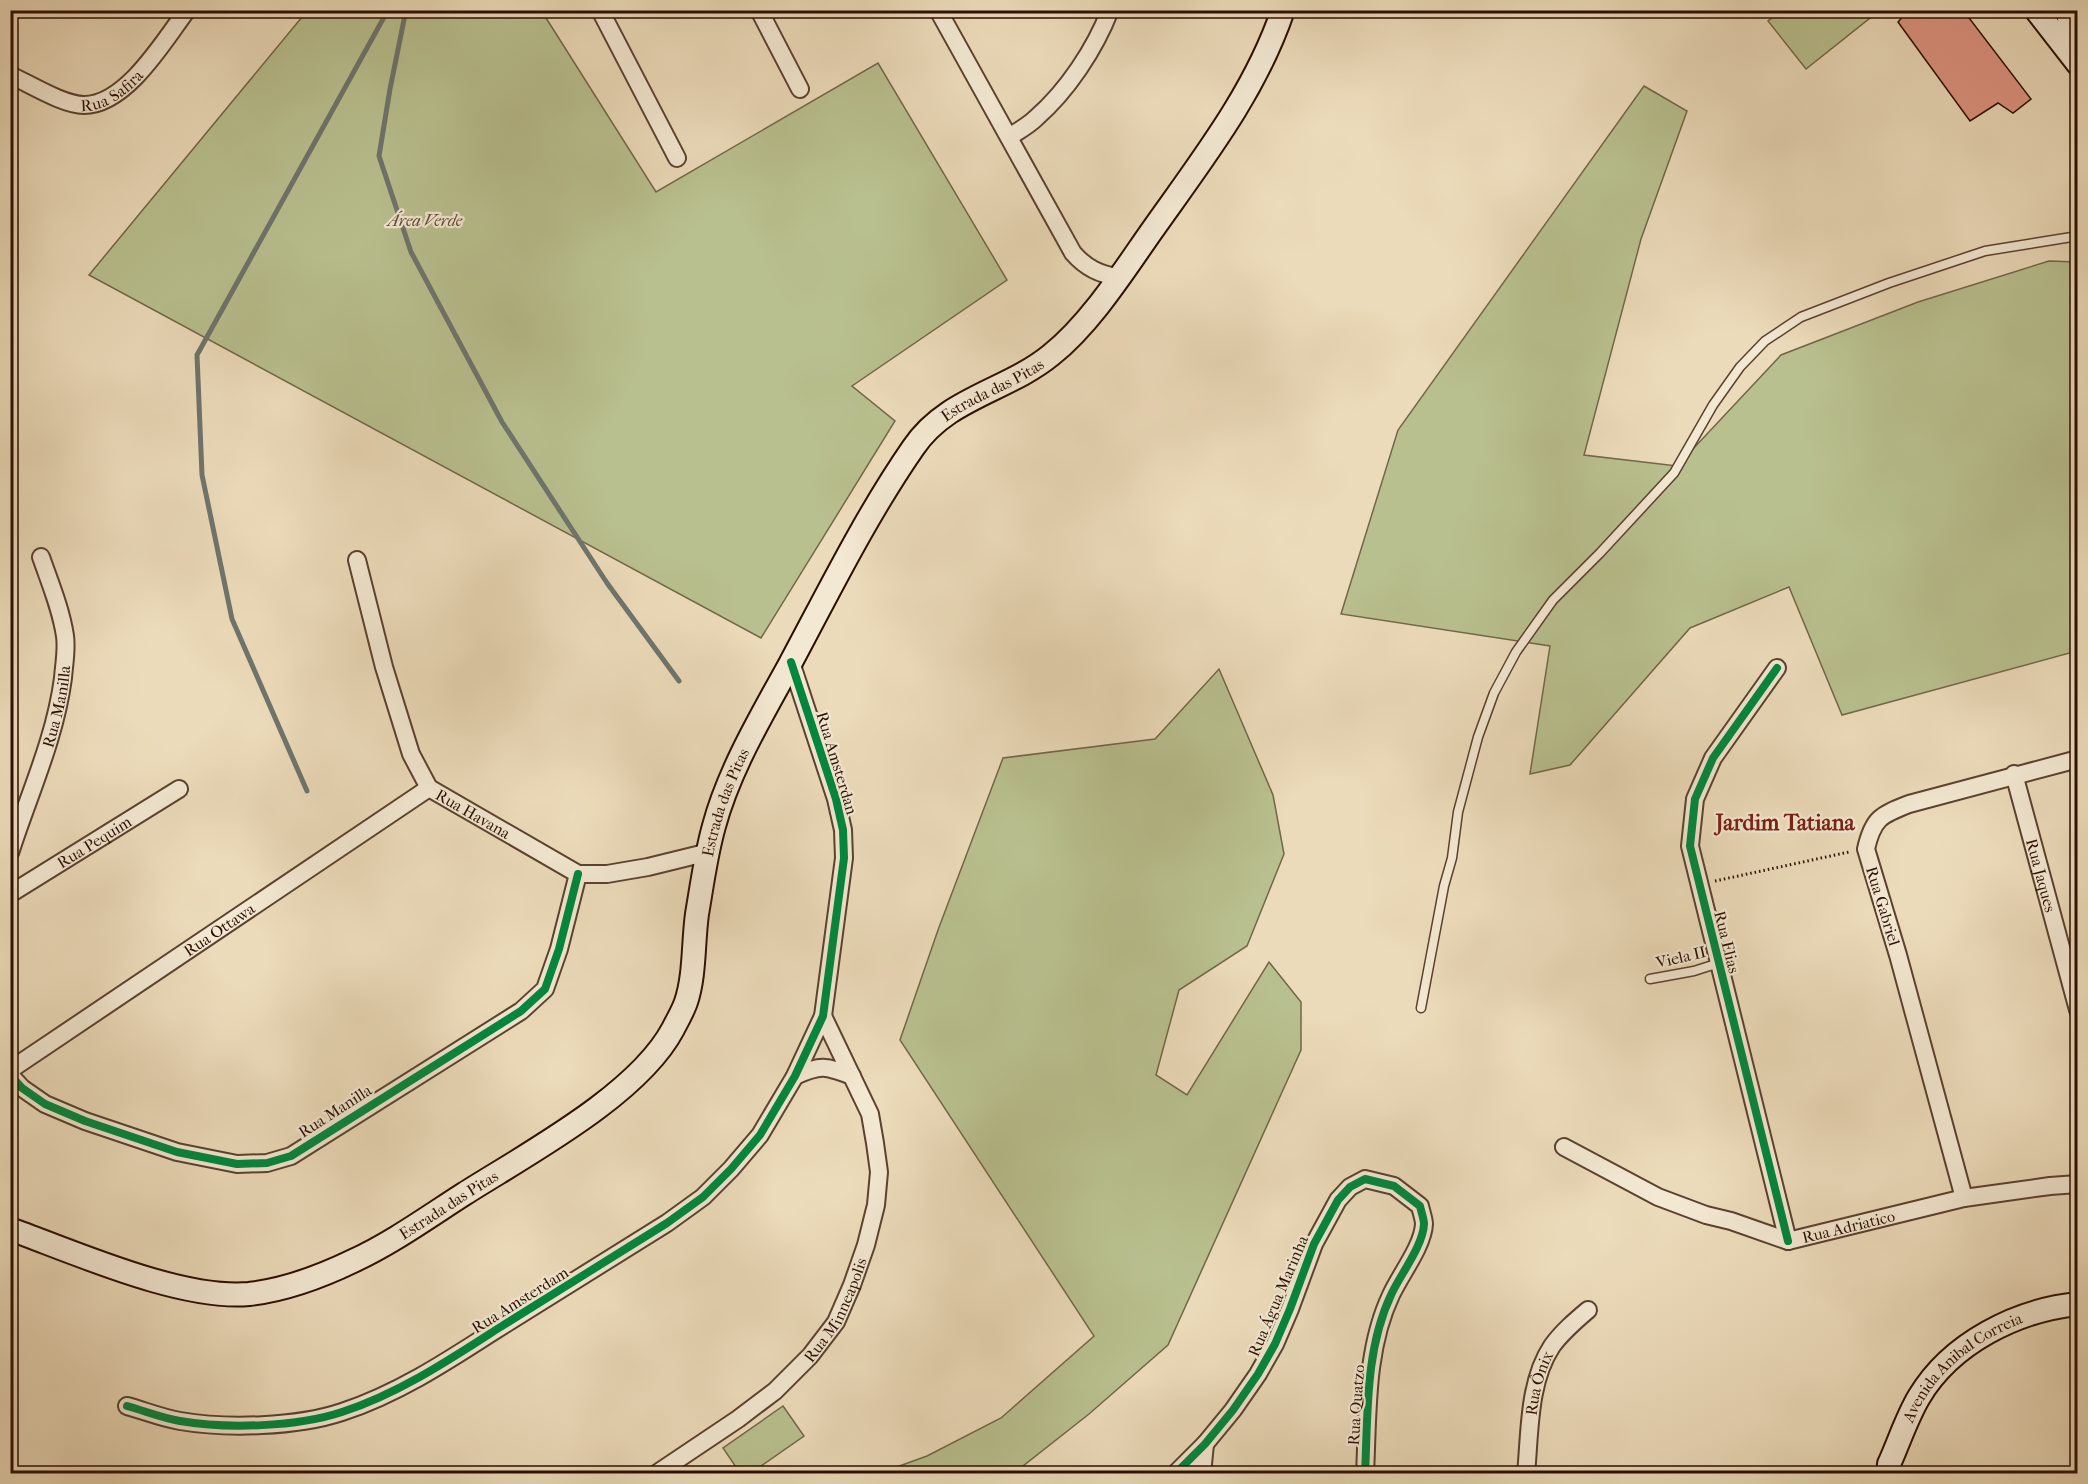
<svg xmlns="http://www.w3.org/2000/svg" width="2088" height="1484" font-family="'IM FELL French Canon',serif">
<rect width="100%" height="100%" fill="#ecdbba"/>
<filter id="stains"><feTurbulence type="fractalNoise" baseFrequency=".00333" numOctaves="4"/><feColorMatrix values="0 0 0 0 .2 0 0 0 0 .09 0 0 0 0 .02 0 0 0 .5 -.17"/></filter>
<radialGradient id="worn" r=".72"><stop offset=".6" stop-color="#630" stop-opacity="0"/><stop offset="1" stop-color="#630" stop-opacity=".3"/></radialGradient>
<g fill="#b9c08f" stroke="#726748" stroke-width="1.5">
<polygon points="541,10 656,192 878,63 1007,280 852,386 895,421 761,638 89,275 307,11"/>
<polygon points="1872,10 1875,14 1806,69 1768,21 1781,11"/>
<polygon points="1644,86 1687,111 1641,239 1584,455 1677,466 1781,355 1918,302 2049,261 2077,262 2077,651 1842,715 1789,587 1690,628 1570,765 1530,774 1550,646 1341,614 1398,430"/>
<polygon points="1219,669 1273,795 1284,854 1247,946 1179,990 1156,1075 1187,1095 1269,962 1301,1002 1301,1050 1168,1345 1089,1414 1014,1473 880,1473 927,1456 1001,1418 1094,1336 900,1040 938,930 1003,758 1155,739"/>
<polygon points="783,1406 804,1436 751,1473 740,1473 723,1448"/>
</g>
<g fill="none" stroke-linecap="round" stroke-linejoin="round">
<g stroke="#6e756e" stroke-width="5">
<polyline points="406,10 390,89 379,156 411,252 502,422 607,583 679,681"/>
<polyline points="307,791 232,619 202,475 197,355 388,10"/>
</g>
</g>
<polygon fill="#df9482" stroke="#2b0e00" stroke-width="1.5" points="1909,10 1963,10 2031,99 2013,113 1998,103 1970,121 1898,22"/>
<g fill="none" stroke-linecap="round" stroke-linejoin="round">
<defs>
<g id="service">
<polyline points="1650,979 1694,971 1719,963"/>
<polyline points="1421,1008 1444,886 1452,858 1458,812 1478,737 1494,693 1516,652 1553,600 1600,553 1674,473 1713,405 1740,367 1765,341 1801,317 1889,283 1985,251 2078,236"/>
</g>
<g id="minor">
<polyline points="600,10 677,158"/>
<polyline points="759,10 800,89"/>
<path d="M938,10L1073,253C1086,268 1100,275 1119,277"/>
<polyline points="2067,10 2066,19 2078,56"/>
<path id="s1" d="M10,75C30,84 63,105 84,105C126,105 164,41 187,10"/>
<path d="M1009,137C1018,131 1028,126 1036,118C1067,91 1095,49 1110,10"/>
<path id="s2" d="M357,560L384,667L411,754L429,788L578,874H607L648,867L709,852"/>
<polyline points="1777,668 1713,758 1695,799 1690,846 1788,1241"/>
<path id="s3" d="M2014,774L2078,1010"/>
<path id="s4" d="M10,853C29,794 55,739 63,678C64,664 67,650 65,636C61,609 50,583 41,557"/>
<path id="s5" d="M10,894L179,789"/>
<path id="s6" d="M10,1070L429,788"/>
<polyline points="10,1075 22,1088 45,1104 85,1121 177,1152 237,1164 267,1163 291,1156 521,1011 545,989 559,949 578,874"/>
<path d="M795,1076C821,1064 826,1066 852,1076"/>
<path id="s7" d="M1564,1147L1658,1197L1706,1215L1731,1221L1788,1241L1964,1198L2050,1186L2078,1184"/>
<path d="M1964,1198L1898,955L1866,849C1873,818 1881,815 1909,804L2078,759"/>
<path d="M127,1406C145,1411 162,1418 180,1421C227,1429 297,1427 342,1412C397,1394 446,1362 494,1331C552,1295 610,1259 667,1223L703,1197L731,1169L760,1135L795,1076L823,1016L844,858L843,830L836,799L791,662"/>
<path id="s8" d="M656,1474L738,1419L775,1391L810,1356L836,1322L852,1285L866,1245L876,1205L879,1172L875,1143L870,1114L823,1016"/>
<path d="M1175,1474L1205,1444L1233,1410L1258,1374L1275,1344L1290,1309L1314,1244L1338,1200L1350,1187L1365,1179L1394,1186L1420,1206C1421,1211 1424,1219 1424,1224C1423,1246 1400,1275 1391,1295C1365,1350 1368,1414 1365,1474"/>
<polyline points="1202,1474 1205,1444"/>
<path id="s9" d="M1526,1474C1530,1433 1528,1382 1552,1346C1562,1332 1575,1321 1588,1310"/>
</g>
<g id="secondary">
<polyline points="2036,10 2078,64"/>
<path id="s10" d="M10,1229C76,1253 181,1300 249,1294C284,1290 322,1276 353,1261C392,1243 428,1217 464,1194C527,1154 638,1095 673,1029C677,1021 683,1011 686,1002C695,975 693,943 697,914C702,885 706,854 714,826C729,770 762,715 790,664C829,591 866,516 913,448C946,398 1007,391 1051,355C1090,324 1123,272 1151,232C1201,161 1255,93 1283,10"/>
<path id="s11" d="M1888,1474L1889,1464C1899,1442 1907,1417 1919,1397C1951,1343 2017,1310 2078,1304"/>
</g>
</defs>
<use href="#service" stroke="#5b412e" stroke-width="11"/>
<use href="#minor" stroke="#5b412e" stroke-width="20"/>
<use href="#secondary" stroke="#2b0e00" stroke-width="26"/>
<polyline stroke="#2b0e00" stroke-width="3" stroke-dasharray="1.5 3" stroke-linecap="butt" points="1715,881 1849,852"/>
<use href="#service" stroke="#f3e8d2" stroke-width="8"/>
<use href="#minor" stroke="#f3e8d2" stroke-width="16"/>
<use href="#secondary" stroke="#f3e8d2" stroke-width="22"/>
<defs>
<g id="cycleway">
<polyline points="1777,668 1713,758 1695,799 1690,846 1788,1241"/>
<polyline points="10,1075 22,1088 45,1104 85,1121 177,1152 237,1164 267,1163 291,1156 521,1011 545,989 559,949 578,874"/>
<path d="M127,1406C145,1411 162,1418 180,1421C227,1429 297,1427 342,1412C397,1394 446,1362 494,1331C552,1295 610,1259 667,1223L703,1197L731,1169L760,1135L795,1076L823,1016L844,858L843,830L836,799L791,662"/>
<path d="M1175,1474L1205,1444L1233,1410L1258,1374L1275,1344L1290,1309L1314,1244L1338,1200L1350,1187L1365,1179L1394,1186L1420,1206C1421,1211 1424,1219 1424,1224C1423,1246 1400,1275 1391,1295C1365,1350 1368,1414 1365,1474"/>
</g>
</defs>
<use href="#cycleway" stroke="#f3e8d2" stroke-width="11"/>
<use href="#cycleway" stroke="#00873e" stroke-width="8"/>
</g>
<g text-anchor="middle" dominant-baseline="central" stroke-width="4.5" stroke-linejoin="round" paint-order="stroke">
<g font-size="16" fill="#2b0e00" stroke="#f3e8d2">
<text stroke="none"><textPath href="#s1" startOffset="112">Rua Safira</textPath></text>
<text stroke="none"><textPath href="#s10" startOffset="1494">Estrada das Pitas</textPath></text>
<text stroke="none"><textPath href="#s4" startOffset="154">Rua Manilla</textPath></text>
<text transform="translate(837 763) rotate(73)">Rua Amsterdan</text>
<text stroke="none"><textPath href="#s10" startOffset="992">Estrada das Pitas</textPath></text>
<text stroke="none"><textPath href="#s2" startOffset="291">Rua Havana</textPath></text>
<text stroke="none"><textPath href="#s5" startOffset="99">Rua Pequim</textPath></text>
<text stroke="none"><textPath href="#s3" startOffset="105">Rua Jaques</textPath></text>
<text transform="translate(1883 906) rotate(73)">Rua Gabriel</text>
<text stroke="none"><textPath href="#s6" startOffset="252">Rua Ottawa</textPath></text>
<text transform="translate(1727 942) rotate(76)">Rua Elias</text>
<text transform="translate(1681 957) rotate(-13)">Viela II</text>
<text transform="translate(335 1111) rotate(-33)">Rua Manilla</text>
<text stroke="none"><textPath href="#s10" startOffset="470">Estrada das Pitas</textPath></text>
<text stroke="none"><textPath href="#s7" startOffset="306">Rua Adriatico</textPath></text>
<text transform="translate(1278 1296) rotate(-67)">Rua Água Marinha</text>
<text transform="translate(520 1300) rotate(-32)">Rua Amsterdam</text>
<text stroke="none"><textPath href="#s8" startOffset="248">Rua Minneapolis</textPath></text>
<text stroke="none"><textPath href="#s11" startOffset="136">Avenida Anibal Correia</textPath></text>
<text stroke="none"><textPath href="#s9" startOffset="92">Rua Ônix</textPath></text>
<text transform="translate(1356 1405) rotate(-86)">Rua Quatzo</text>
</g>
<g font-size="16" font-style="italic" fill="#5d4c32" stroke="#f3e8d2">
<text x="425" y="220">Área Verde</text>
</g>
<g font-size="22" font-weight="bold" fill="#7a1f14" stroke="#f3e8d2">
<text x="1785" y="823">Jardim Tatiana</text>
</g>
</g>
<rect width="2088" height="1484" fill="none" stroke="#ecdbba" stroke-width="36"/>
<rect x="12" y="12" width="2064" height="1460" fill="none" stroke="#2b0e00" stroke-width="3"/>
<rect x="18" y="18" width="2052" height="1448" fill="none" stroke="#2b0e00" stroke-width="1.5"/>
<rect width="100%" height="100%" filter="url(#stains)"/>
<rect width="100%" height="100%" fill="url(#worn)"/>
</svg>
